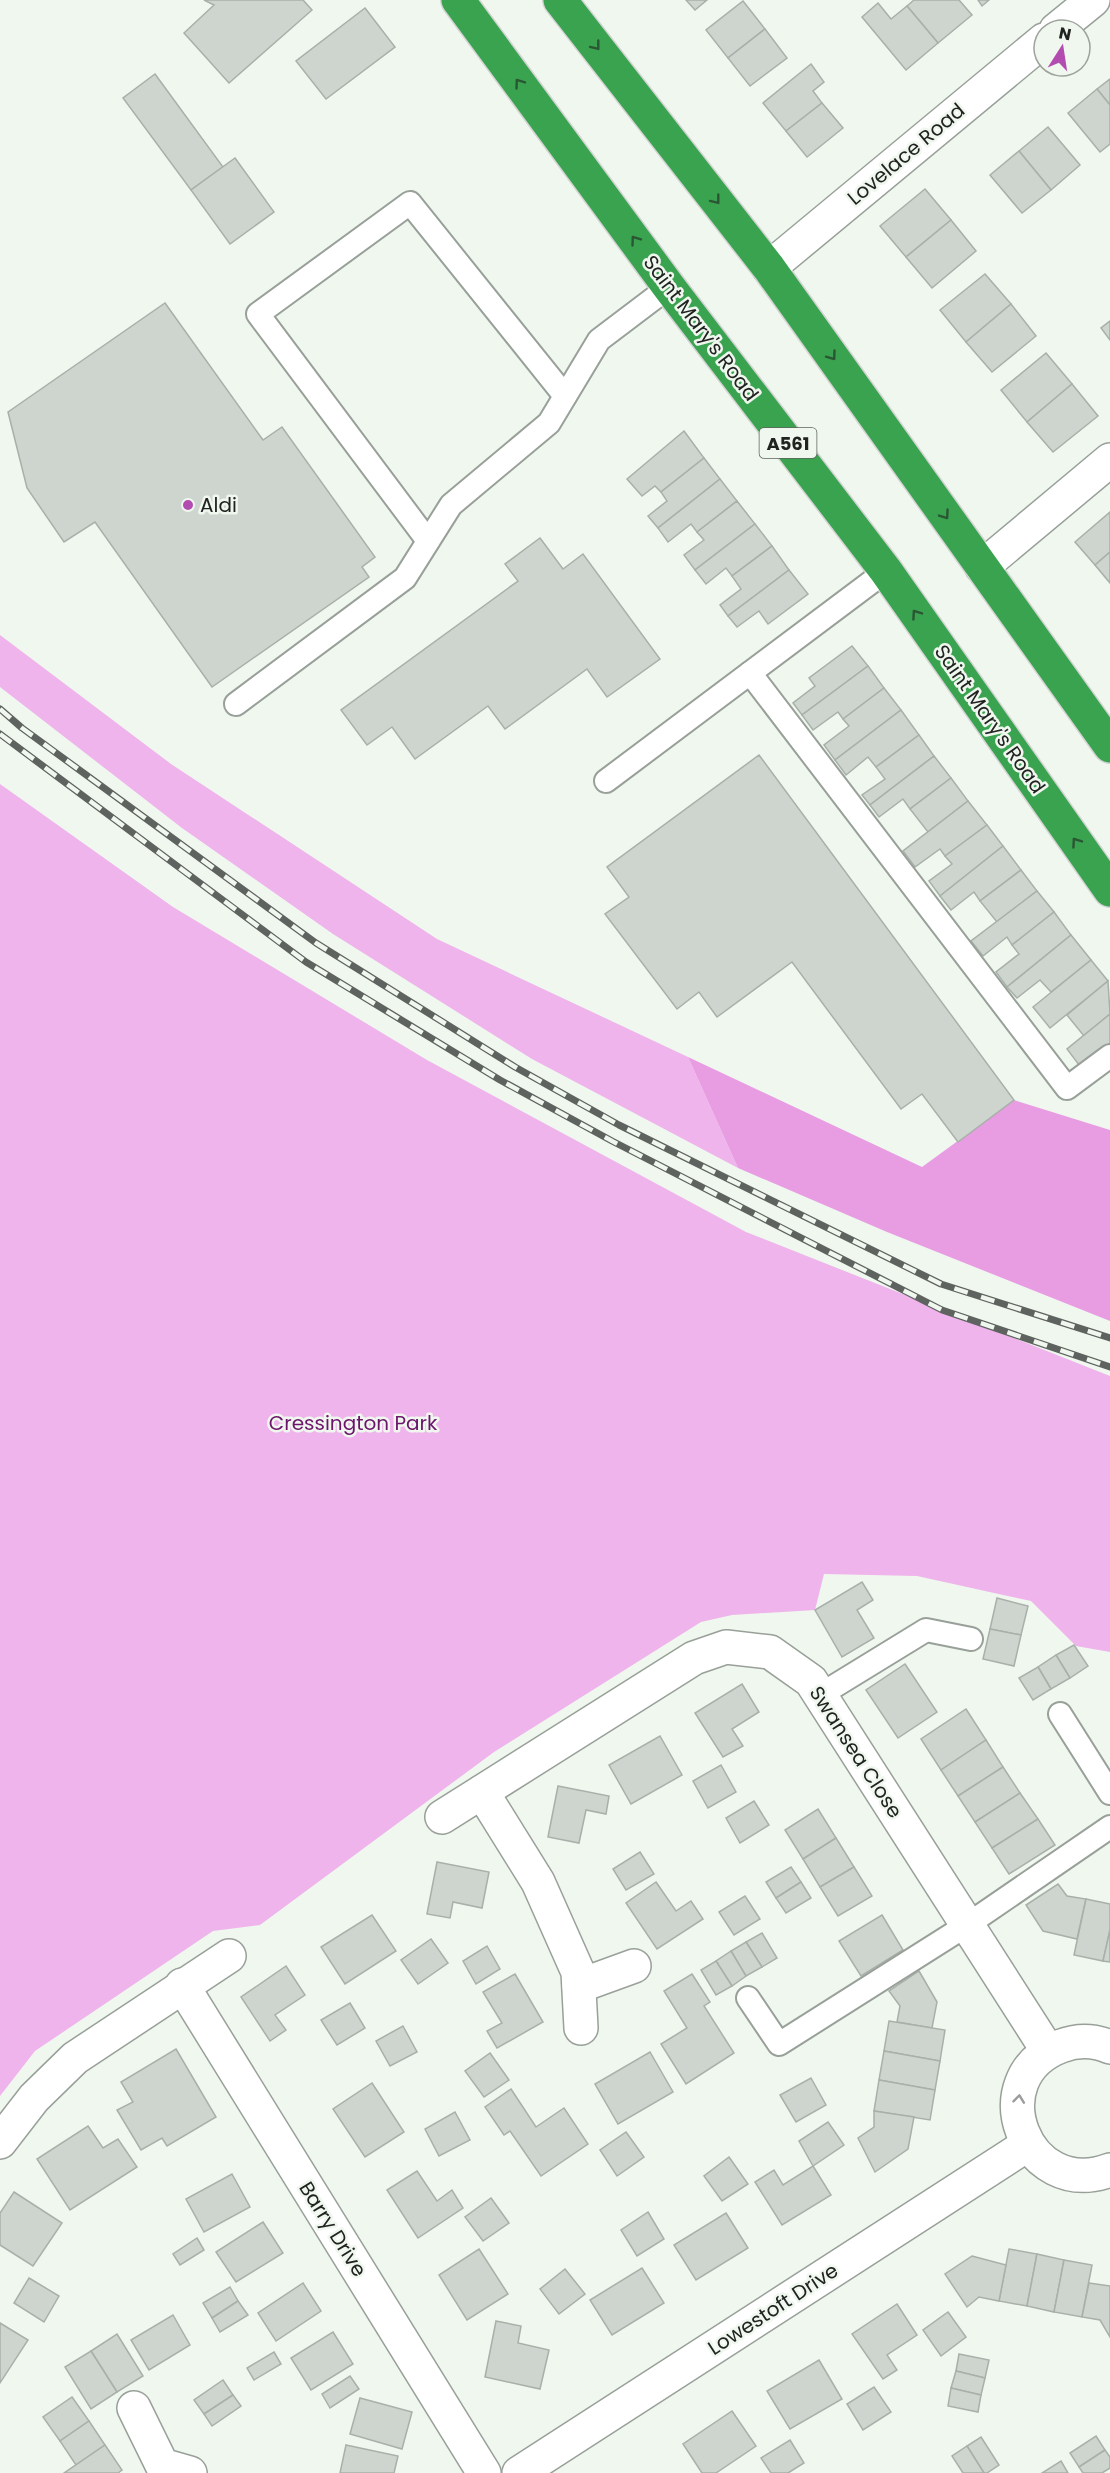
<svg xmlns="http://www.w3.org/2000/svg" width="1110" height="2473" font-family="Poppins,sans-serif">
<rect width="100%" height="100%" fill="#eff7ef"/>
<g fill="#efb4eb">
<polygon points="0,635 171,764 437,939 688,1057 738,1168 532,1059 333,934 182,828 0,687"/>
<polygon points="0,784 173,907 427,1060 746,1232 1110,1376 1110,1652 1076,1646 1031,1601 917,1576 824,1574 815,1610 732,1615 701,1622 494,1752 260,1925 213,1931 35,2051 0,2096"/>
</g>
<polygon fill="#e89de3" points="688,1057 922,1167 1014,1100 1110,1130 1110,1321 887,1232 738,1168"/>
<g fill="#cdd5ce" stroke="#a8b0a9" stroke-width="1.5">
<polygon points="204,0 303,0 312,10 229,83 184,33 214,5"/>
<polygon points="686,0 707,0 695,10"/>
<polygon points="914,0 959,0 972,15 938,43 907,6"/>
<polygon points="978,0 989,0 982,6"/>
<polygon points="743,1 765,29 728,58 706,30"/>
<polygon points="878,3 891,19 907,6 938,43 906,70 862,17"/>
<polygon points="365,8 395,47 326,99 296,61"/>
<polygon points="765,29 787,58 750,86 728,58"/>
<polygon points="811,64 824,82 813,91 822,103 786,131 763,103"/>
<polygon points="155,74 223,167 191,190 123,98"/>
<polygon points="1110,79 1110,105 1097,89"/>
<polygon points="1097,89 1110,105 1110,144 1100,152 1068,113"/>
<polygon points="822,103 843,128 807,157 786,131"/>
<polygon points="1048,127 1080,165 1051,190 1019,151"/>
<polygon points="1019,151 1051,190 1022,213 990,175"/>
<polygon points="235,158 274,212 230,244 191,190"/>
<polygon points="925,189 951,220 906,257 880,226"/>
<polygon points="951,220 976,251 932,288 906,257"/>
<polygon points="985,274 1011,304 966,342 940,310"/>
<polygon points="165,303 263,440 282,427 375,557 362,567 369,577 212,687 95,522 64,542 27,488 8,412"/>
<polygon points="1011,304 1036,336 992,372 966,342"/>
<polygon points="1110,321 1110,340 1101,328"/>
<polygon points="1046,353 1072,384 1027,422 1001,390"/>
<polygon points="1072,384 1098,416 1053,452 1027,422"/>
<polygon points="684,431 704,458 661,492 655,486 642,496 627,479"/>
<polygon points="704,458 720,479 658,528 648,516 667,501 661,492"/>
<polygon points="720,479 737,501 697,532 691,524 668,542 658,528"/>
<polygon points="737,501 755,524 695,570 684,555 704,540 697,532"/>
<polygon points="1110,512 1110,552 1095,565 1075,542"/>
<polygon points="755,524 772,546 732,576 726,568 706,584 695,570"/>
<polygon points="540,538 563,569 583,554 660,659 607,697 587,669 505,729 488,706 415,759 392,727 367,745 341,710 518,581 505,564"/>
<polygon points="772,546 789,570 728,616 720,605 741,589 732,576"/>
<polygon points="1110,552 1110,583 1095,565"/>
<polygon points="789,570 808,594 768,624 759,611 737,627 728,616"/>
<polygon points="852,646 868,666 802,715 793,703 815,686 809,678"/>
<polygon points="868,666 884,688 843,719 838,712 813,730 802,715"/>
<polygon points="884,688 901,710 835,760 824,745 849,726 843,719"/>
<polygon points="901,710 919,735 876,767 868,757 846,775 835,760"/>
<polygon points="919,735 934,756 870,805 862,795 885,779 876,767"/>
<polygon points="759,755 1014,1100 958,1142 922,1094 901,1109 792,962 717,1017 699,992 677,1009 605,914 629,897 607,867"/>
<polygon points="934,756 951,778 910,809 903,799 879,817 870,805"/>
<polygon points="951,778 968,801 928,832 910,809"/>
<polygon points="968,801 987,825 945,856 940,849 915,867 903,851"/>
<polygon points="987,825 1003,846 940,896 929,881 952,864 945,856"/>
<polygon points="1003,846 1021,870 980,901 974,892 951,910 940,896"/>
<polygon points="1021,870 1037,891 997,922 980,901"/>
<polygon points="1037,891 1054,912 1012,945 1007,937 983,956 971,941"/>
<polygon points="1054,912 1071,935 1007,987 996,972 1019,954 1012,945"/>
<polygon points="1071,935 1091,960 1051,992 1040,980 1017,998 1007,987"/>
<polygon points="1091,960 1108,981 1050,1028 1033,1007"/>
<polygon points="1108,981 1110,1014 1084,1036 1067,1015"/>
<polygon points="1110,1014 1110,1046 1082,1069 1067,1049"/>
<polygon points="862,1582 873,1600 857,1610 874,1638 842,1657 815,1610"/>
<polygon points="997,1598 1028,1606 1021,1635 990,1629"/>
<polygon points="990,1629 1021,1635 1014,1666 983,1659"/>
<polygon points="1074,1645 1088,1666 1070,1678 1056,1655"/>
<polygon points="1056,1655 1070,1678 1051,1689 1038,1667"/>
<polygon points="905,1664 937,1712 898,1738 866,1690"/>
<polygon points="1038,1667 1051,1689 1033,1700 1019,1678"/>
<polygon points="742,1684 759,1712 732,1729 743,1746 723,1757 695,1713"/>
<polygon points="966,1709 986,1740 941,1770 921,1739"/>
<polygon points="660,1736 682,1775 631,1804 609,1765"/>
<polygon points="986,1740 1003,1767 958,1796 941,1770"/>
<polygon points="721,1765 736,1792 708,1808 693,1781"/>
<polygon points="1003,1767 1020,1793 975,1822 958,1796"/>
<polygon points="558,1786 609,1796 606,1814 586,1810 579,1843 548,1837"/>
<polygon points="1020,1793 1038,1819 992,1848 975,1822"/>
<polygon points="754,1801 769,1825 740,1843 726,1818"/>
<polygon points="818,1809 836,1838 803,1859 785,1830"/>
<polygon points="1038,1819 1055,1845 1009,1874 992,1848"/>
<polygon points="836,1838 854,1867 820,1887 803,1859"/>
<polygon points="640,1852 654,1874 626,1890 613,1869"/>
<polygon points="437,1862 489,1872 482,1908 453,1902 450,1918 427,1914"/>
<polygon points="791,1867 801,1882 776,1898 766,1882"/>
<polygon points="854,1867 872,1896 838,1916 820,1887"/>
<polygon points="656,1882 676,1911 691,1901 703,1919 657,1949 626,1903"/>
<polygon points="801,1882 811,1898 786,1913 776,1898"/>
<polygon points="1058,1884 1067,1896 1086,1899 1077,1939 1043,1931 1026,1905"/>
<polygon points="745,1896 760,1919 734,1935 719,1912"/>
<polygon points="1086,1899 1110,1904 1110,1930 1103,1961 1074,1955"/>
<polygon points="372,1915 396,1951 345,1984 321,1947"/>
<polygon points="882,1915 903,1950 861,1976 839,1941"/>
<polygon points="1110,1930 1110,1962 1103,1961"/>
<polygon points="762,1933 777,1958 762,1967 746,1942"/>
<polygon points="431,1939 448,1963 418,1984 401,1960"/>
<polygon points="746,1942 762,1967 746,1976 731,1951"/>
<polygon points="487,1946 500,1969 476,1984 463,1961"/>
<polygon points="731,1951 746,1976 732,1986 716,1961"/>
<polygon points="716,1961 732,1986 716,1995 701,1970"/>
<polygon points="286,1966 305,1995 275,2015 286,2030 270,2041 241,1997"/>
<polygon points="919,1971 937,2002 932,2028 897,2022 900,2006 889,1991"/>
<polygon points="515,1974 543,2022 497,2048 487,2031 502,2023 483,1992"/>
<polygon points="692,1974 710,2002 704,2006 734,2053 686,2084 661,2044 687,2028 664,1991"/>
<polygon points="350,2003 365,2028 337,2045 321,2020"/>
<polygon points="889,2021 945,2030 940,2061 884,2051"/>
<polygon points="403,2026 417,2052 390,2066 376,2041"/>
<polygon points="176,2049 216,2117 167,2146 162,2138 141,2150 117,2110 133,2102 121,2082"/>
<polygon points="884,2051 940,2061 935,2090 879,2080"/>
<polygon points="650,2052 673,2092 618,2124 595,2084"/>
<polygon points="490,2053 509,2080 484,2097 465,2071"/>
<polygon points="811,2078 826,2105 796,2122 780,2095"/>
<polygon points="879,2080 935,2090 930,2120 874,2111"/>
<polygon points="372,2083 404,2132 365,2157 333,2109"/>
<polygon points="511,2089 536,2127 564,2108 588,2144 541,2176 510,2131 504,2135 485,2107"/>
<polygon points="874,2111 914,2117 908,2149 875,2172 858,2138 874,2127"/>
<polygon points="455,2112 470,2140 439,2156 425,2129"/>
<polygon points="828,2122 844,2145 813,2166 799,2141"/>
<polygon points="88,2126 103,2148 118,2139 137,2167 70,2210 37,2159"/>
<polygon points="626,2132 644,2157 617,2176 600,2150"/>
<polygon points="729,2157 748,2184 722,2201 704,2176"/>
<polygon points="813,2166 831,2195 782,2225 755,2182 774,2170 783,2185"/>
<polygon points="417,2171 437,2201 452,2190 463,2208 418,2238 387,2190"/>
<polygon points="232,2174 250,2207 204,2232 186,2199"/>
<polygon points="14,2192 62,2223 33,2266 0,2245 0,2213"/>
<polygon points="491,2198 509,2223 483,2241 465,2217"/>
<polygon points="648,2212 664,2239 637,2256 621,2230"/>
<polygon points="726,2213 748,2248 696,2280 674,2245"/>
<polygon points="263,2222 283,2253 236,2282 216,2252"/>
<polygon points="197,2238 204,2250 180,2265 173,2254"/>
<polygon points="479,2249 508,2294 467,2320 439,2275"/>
<polygon points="1009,2249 1037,2254 1027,2306 999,2301"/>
<polygon points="1037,2254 1064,2260 1054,2312 1027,2306"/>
<polygon points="972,2256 1006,2265 999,2301 979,2297 967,2307 945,2274"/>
<polygon points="1064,2260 1092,2265 1082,2317 1054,2312"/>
<polygon points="642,2268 664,2303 612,2335 590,2300"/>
<polygon points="565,2269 585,2294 559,2314 540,2289"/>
<polygon points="29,2278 59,2296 44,2322 14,2303"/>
<polygon points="303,2283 321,2311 276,2341 258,2313"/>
<polygon points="1089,2283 1110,2286 1110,2337 1100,2320 1082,2317"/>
<polygon points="230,2287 238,2301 212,2318 203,2303"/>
<polygon points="238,2301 248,2315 220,2332 212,2318"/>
<polygon points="897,2304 917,2335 887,2355 897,2370 883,2379 852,2334"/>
<polygon points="948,2312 966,2337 941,2356 923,2330"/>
<polygon points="173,2315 190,2345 149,2370 131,2340"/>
<polygon points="496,2321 521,2326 518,2343 549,2350 540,2389 485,2377"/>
<polygon points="0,2323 28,2340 0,2383"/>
<polygon points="333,2332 353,2364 311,2390 291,2358"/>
<polygon points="117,2334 143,2376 117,2392 91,2351"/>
<polygon points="91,2351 117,2392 91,2409 65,2367"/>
<polygon points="274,2352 281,2364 254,2380 247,2368"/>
<polygon points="959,2354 989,2360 985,2378 956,2371"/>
<polygon points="819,2360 842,2399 790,2429 767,2391"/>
<polygon points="956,2371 985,2378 981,2395 951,2388"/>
<polygon points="350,2376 359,2389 330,2408 322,2394"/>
<polygon points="223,2380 233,2395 204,2414 194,2400"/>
<polygon points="874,2387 891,2412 863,2430 847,2404"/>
<polygon points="951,2388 981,2395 978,2412 948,2406"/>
<polygon points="233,2395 241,2406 212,2426 204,2414"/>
<polygon points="72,2397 89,2421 60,2441 43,2417"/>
<polygon points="360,2398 412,2412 402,2449 350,2434"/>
<polygon points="732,2411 756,2446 716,2473 702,2473 683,2444"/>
<polygon points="89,2421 105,2445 76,2465 60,2441"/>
<polygon points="1096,2436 1105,2450 1079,2467 1070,2453"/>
<polygon points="981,2437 999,2465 987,2473 984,2473 967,2446"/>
<polygon points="790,2440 804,2463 788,2473 771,2473 761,2458"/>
<polygon points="105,2445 122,2470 118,2473 64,2473"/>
<polygon points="346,2445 398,2456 394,2473 340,2473"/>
<polygon points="967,2446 984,2473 963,2473 952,2456"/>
<polygon points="1105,2450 1110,2457 1110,2468 1102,2473 1083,2473 1079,2467"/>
<polygon points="1061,2461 1068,2473 1042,2473"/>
</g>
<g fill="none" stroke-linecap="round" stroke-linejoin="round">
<defs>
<g id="lane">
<polyline points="428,541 258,314 410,203 565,396"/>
<polyline points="750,673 1067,1088 1110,1056"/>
<polyline points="236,704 405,578 451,505 549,423 599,340 669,287"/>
<polyline points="606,781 886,571"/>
<polyline points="820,1695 926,1630 971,1639"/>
<polyline points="1060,1714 1110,1793"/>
<polyline points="748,1998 779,2044 967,1925 1110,1827"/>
</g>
<g id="street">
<polyline points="1056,30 1093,0"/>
<polyline points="769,268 1044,40"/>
<polyline points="982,567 1110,460"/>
<polyline points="482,1792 538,1882 578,1972 581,2028"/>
<polyline points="442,1817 694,1658 726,1647 770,1652 811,1681 1048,2051"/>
<polyline points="182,1985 484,2473"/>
<polyline points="579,1986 634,1966"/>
<path d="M1110,2047C1094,2040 1077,2040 1061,2046C978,2077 1025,2202 1110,2170"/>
<polyline points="0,2142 34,2098 75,2058 229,1956"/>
<polyline points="134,2408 162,2465 190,2473"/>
<polyline points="519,2473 1027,2145"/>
</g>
<g id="highway">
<polyline points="458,0 669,287 886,571 1110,890"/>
<polyline points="560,0 769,268 1110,746"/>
</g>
</defs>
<use href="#lane" stroke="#98a099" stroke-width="26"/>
<use href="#street" stroke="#98a099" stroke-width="36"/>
<use href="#highway" stroke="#d3d3d3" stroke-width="36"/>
<use href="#lane" stroke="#fff" stroke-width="22"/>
<use href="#street" stroke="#fff" stroke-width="33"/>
<use href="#highway" stroke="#3aa350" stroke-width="33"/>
<defs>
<g id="rail">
<polyline points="0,709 22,728 316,943 515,1067 619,1125 941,1284 1110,1338"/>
<polyline points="0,734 306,962 500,1080 612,1141 942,1310 1110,1367"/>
</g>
</defs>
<use href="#rail" stroke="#5f635f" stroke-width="7"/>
<use href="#rail" stroke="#eff7ef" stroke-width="4.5" stroke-dasharray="14" stroke-linecap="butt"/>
</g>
<defs><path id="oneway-chevron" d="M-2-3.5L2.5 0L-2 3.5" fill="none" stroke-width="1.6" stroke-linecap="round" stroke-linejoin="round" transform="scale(1.5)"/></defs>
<g stroke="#2b5634">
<use href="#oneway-chevron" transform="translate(596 46) rotate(52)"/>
<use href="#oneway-chevron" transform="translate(519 83) rotate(-126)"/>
<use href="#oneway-chevron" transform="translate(716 200) rotate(52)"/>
<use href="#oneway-chevron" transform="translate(635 240) rotate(-126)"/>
<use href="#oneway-chevron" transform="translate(832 356) rotate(54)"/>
<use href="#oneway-chevron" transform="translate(945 515) rotate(55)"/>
<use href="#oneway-chevron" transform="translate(916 614) rotate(-125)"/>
<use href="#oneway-chevron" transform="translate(1076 842) rotate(-125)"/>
</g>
<use stroke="#9b9c9b" href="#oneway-chevron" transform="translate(1019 2099) rotate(-83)"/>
<circle fill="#b34cb0" stroke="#eff7ef" stroke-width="2" cx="188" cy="505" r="6"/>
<g text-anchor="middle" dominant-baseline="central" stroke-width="5" stroke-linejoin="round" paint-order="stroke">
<rect fill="#eff7ef" stroke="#5f635f" stroke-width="1.5" x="759.5" y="428" width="57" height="30" rx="4.5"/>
<g font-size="18" font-weight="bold" fill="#212321">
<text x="788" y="443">A561</text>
</g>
<g font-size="20" fill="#212321" stroke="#eff7ef">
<text transform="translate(906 154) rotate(-40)">Lovelace Road</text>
<text transform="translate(701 328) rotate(53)">Saint Mary's Road</text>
<text transform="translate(990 719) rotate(55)">Saint Mary's Road</text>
<text transform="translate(856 1752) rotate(57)">Swansea Close</text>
<text transform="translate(333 2229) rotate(58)">Barry Drive</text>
<text transform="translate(773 2309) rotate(-33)">Lowestoft Drive</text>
</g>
<g font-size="20" fill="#212321" stroke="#eff7ef" text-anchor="start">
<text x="200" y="505">Aldi</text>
</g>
<g font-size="20" fill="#6d146b" stroke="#eff7ef">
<text x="353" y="1423">Cressington Park</text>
</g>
</g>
<g transform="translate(1062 48) rotate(12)"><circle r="28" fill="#eff7ef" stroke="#9da29d" stroke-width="1.5"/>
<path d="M0-4.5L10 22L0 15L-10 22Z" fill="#b34cb0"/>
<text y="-9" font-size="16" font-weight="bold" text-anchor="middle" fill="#212321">N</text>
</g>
</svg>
